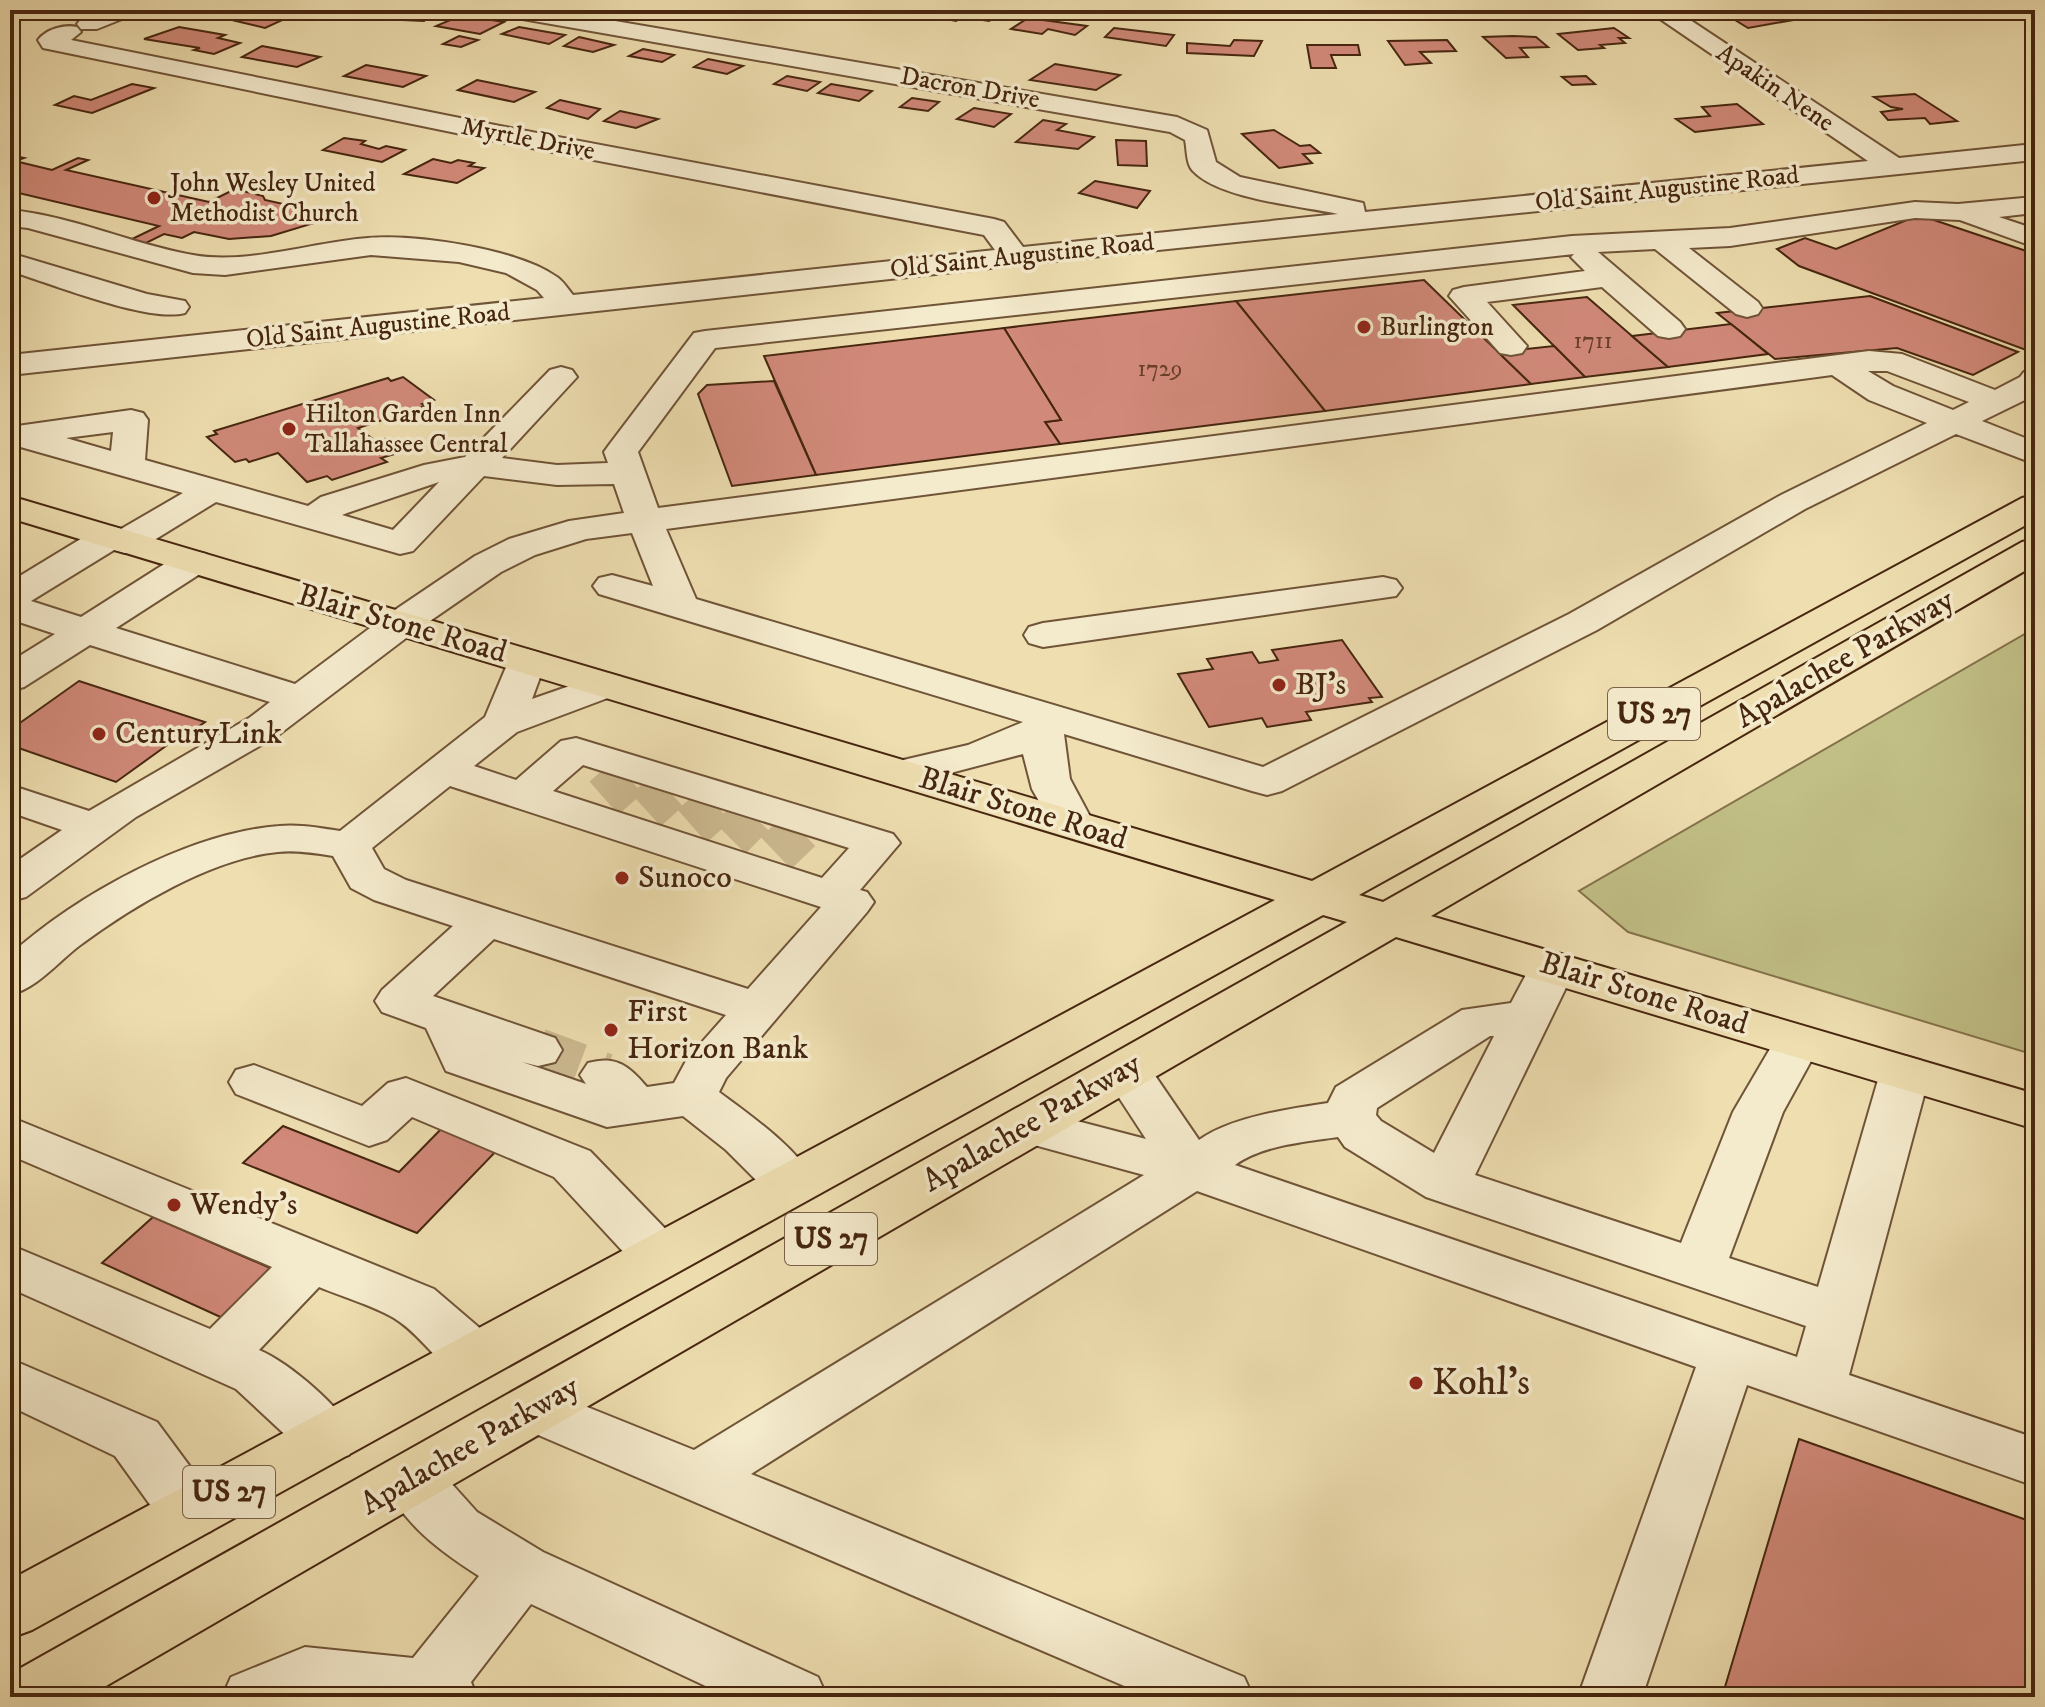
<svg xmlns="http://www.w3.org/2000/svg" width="2045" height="1707" font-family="'IM FELL DW Pica',serif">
<rect width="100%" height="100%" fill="#eedeb0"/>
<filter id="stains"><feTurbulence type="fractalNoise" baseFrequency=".0025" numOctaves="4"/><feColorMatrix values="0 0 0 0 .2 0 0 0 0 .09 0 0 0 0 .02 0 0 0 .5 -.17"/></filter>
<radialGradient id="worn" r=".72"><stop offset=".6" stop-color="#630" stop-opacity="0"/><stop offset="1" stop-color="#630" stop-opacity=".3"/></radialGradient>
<polygon fill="#c1bf86" stroke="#84724a" stroke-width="2" points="2035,628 2035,1055 1628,932 1579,891"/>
<g fill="#d18979" stroke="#46260f" stroke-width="2">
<polygon points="14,10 70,10 52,18 36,15 27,18 13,14 22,12"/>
<polygon points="391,10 393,10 433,13 424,21 382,19"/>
<polygon points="940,10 984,10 1003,13 989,21 963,17 956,21 931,16"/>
<polygon points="1782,10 1799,19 1748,28 1727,15"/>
<polygon points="1826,10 1863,10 1871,15 1837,17"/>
<polygon points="1908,10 1958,10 1962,12 1951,13 1969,18 1940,20 1927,13 1916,14"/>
<polygon points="261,12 289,17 265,28 236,21"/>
<polygon points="462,15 504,22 480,34 436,26"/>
<polygon points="1028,18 1087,26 1075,35 1048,29 1042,34 1011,29"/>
<polygon points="179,27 225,35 218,38 240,43 214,54 194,50 200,48 144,39"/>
<polygon points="519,27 565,35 549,44 502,34"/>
<polygon points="1114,28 1174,35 1166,46 1105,37"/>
<polygon points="1614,28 1629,38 1619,38 1625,43 1600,45 1604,48 1578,50 1558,34"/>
<polygon points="459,36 478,40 461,47 443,44"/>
<polygon points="1513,36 1536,37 1548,47 1520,48 1528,57 1506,58 1483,37"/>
<polygon points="579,37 614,45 593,52 564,46"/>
<polygon points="1234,40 1262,41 1254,56 1187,53 1187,43 1230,46"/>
<polygon points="1447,40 1456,51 1420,52 1431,63 1405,65 1388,41"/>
<polygon points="1307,45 1358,45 1360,55 1331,55 1336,68 1311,68"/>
<polygon points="262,46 320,57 297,67 242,57"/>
<polygon points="643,49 674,55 662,62 629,56"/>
<polygon points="708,59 743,66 727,74 694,67"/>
<polygon points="1055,64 1120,75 1096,90 1030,80"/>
<polygon points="366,65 426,76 403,87 344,76"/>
<polygon points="787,76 820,82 807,91 774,84"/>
<polygon points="1586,76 1595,84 1572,85 1562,77"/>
<polygon points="477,80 535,92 514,102 458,90"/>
<polygon points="132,84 154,88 92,113 55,105 74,96 91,100"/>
<polygon points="831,84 872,91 859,101 818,93"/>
<polygon points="1915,94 1957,121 1930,124 1925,118 1888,120 1881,112 1903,109 1891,107 1874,97"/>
<polygon points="912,98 939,102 928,111 900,107"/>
<polygon points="560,100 600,109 588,119 547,108"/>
<polygon points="1737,104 1763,124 1695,132 1676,119 1710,116 1702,107"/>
<polygon points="974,108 1011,114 994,127 957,119"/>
<polygon points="620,111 658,119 636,128 604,121"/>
<polygon points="1043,120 1066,124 1057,130 1094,137 1078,149 1016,142"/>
<polygon points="1274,130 1300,146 1310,145 1320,153 1303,154 1312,163 1279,168 1242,134"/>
<polygon points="344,138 365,141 361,144 379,149 386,146 405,150 382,162 323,150"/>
<polygon points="1116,140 1146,141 1147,166 1118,165"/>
<polygon points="10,155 24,158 15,161 52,170 78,158 88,160 66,170 209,202 235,189 263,196 265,200 337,216 271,236 229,239 194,232 182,238 164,234 144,244 130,240 159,226 10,191"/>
<polygon points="433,159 451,163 458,160 474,163 469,166 484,168 457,183 404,174"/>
<polygon points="1095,181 1150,191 1137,208 1079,193"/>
<polygon points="1919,215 2035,254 2035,346 2026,350 1799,266 1777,249 1805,238 1836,249"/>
<polygon points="1424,280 1531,384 1325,411 1236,301"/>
<polygon points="1870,296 2018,352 1973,375 1897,348 1775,359 1717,313"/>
<polygon points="1587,297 1632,336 1668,367 1585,377 1513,305"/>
<polygon points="1236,301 1325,411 1060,444 1045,422 1061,420 1004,328"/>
<polygon points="1731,324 1768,354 1668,367 1632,336"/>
<polygon points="1004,328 1061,420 1045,422 1060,444 816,475 764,356"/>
<polygon points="1554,346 1585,377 1531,384 1498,352"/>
<polygon points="403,377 434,400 422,404 425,406 358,428 377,442 385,439 401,452 381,458 387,462 332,480 327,476 307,482 278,453 249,462 246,459 235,462 207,437 217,434 214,431 388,378 391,381"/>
<polygon points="774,381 816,475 732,486 698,394 707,385"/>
<polygon points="1342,640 1382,697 1369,698 1372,702 1306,712 1311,720 1267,727 1262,718 1209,727 1178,674 1213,669 1207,659 1252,652 1259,663 1278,660 1272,650"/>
<polygon points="79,681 205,722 181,739 177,738 116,782 10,745 10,730"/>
<polygon points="447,1123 503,1144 417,1233 243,1163 283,1126 399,1172"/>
<polygon points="153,1217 277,1271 227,1320 102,1263"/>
<polygon points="1799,1439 2035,1523 2035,1697 1722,1697"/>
</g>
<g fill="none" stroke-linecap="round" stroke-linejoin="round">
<g stroke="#ccb990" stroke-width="44" stroke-dasharray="44 22" stroke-linecap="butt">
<polyline points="604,798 628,777"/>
<polyline points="646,810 668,790"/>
<polyline points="692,826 716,805"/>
<polyline points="730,838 753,815"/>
<polyline points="776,853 800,830"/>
<polyline points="538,1050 605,1075"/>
</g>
<defs>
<g id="minor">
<polygon points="103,10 136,10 132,15 97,29 81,29 77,24 81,19"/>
<path d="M499,10H551L1177,117L1207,130L1216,162L1240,177L1363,203L1365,212L1868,161L1647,10H1675L1899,158L2035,144V160L1110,255L10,375V355L544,298L537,290L506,273L459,262L371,255L225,275L193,273L28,228L10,226V210C73,216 131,244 193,255C247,265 313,242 368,238C416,234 518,249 557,277C563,281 568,289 573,295L995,250L984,235L500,142L43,48L38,40C46,29 65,24 77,27L81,32L71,40L500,126L994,219L1004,222L1023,247L1338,214C1301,206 1219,199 1193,171C1186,164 1187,149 1185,140L1170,132L511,17L503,15Z"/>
<polygon points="1240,10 1441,10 1437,15 1429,17 1252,17 1244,15"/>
<path d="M2035,197V213L1999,217L2035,229V247L1960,220L1915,218L1730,246L1689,248L1758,302L1762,308L1758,314L1747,317L1736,314L1655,249L1598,252L1680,322L1685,329L1680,336L1669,338L1658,336L1602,287L1487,302L1527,346L1522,353L1511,355L1500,353L1449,296L1453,290L1464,287L1585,271L1571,257L1574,254L715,348L638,452L658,508L1869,351L1902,354L1995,390L2020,377L2024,372L2035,369V395L1982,421L2035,442V464L1956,434L1805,509L1597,630L1282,791L1267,795L1252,791L1064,734L1070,779L1094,824L1087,833L1072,837L1057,833L1032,789L1023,754L901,786L886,782L880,773L886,764L968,745L1023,722L599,594L593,586L599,578L612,575L653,586L632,533L586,539L535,555L501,572L414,632L277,736L136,817L26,897L10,901V866L62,830L10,812V785L89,811L249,718L270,702L90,645L24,687L10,691V662L55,634L10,619V582L97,529L110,526L121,529L183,493L10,444V427L131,410L143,413L148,420L145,460L308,506L321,497L424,465L465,457L550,370L561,367L572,370L577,377L502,458L557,465L608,463L604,452L609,445L694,333L705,331L1572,236L1730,228L1915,202L1958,204ZM1868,371H1887L1969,402L1953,410L1893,386ZM1832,375L1869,400L1927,423L1781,495L1569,614L1263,767L696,599L666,529ZM113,432L111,451L66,438ZM484,476L557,485L614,484L624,513L569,521L509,539L475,556L386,616L295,684L116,628L206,570L211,562L206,554L193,551L180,554L81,617L31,601L114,550L125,553L138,550L216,502L400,554L413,551ZM439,482L393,530L342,515L347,513Z"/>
<path d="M10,253L147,294L185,301L189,307L185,313C148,323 50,283 10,271Z"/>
<polygon points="1383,577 1396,580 1402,588 1396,596 1043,647 1029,643 1024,635 1029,627 1043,623"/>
<path d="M526,649L540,653L546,661L532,699L607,673L621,677L627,685L621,693L517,732L474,766L516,780L561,741L576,738L893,834L900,843L860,890L867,892L874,902L867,912L726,1078L719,1092C754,1118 796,1147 818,1185L810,1198L792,1204L774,1198L726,1150L683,1116L607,1127L446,1071L426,1028L382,1012L375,1001L382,990L453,926L374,900L351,888L333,856C315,853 296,850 278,852C212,858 131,907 79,946C57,963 37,988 10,995V955C77,895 188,833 279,826C299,824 320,828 340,831L485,717L512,653ZM583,765L849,848L822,878L553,791ZM450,786L821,907L748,989L406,880L384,869L372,848ZM494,939L726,1015L687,1059L674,1083L647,1087C629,1066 616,1055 588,1063L580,1075L586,1084L522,1062L538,1066L555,1062L562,1050L555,1038L433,996Z"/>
<path d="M1553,952L1570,956L1576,967L1475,1175L1681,1243L1733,1112L1781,1030L1798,1025L1815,1030L1822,1041L1783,1112L1729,1258L1818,1287L1880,1073L1888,1061L1905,1056L1922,1061L1930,1073L1849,1375L2035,1438V1486L1747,1385L1642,1697H1578L1696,1367L1197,1191L751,1474L1244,1677L1253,1697H1150L515,1425L506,1409L515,1393L535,1386L694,1450L1144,1175L1009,1138L1002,1126L1009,1114L1027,1108L1146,1139L1101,1070L1109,1058L1126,1053L1143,1058L1199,1140C1231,1117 1289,1109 1328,1103L1336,1087L1462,1010L1511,1003L1536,956ZM1490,1036H1494L1434,1153L1381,1121L1376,1115L1377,1108ZM1338,1137L1345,1147L1426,1197L1806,1326L1797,1357L1235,1165C1263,1145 1304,1142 1338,1137Z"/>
<polygon points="254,1065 362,1106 388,1083 406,1078 590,1151 679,1243 687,1257 679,1271 660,1277 641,1271 554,1177 412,1117 387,1140 369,1146 236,1094 229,1082 236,1070"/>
<path d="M10,1117L434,1289L496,1342L504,1357L496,1372C445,1389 432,1341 394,1318C371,1305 343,1297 319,1287L259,1350C290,1363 342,1408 357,1438L349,1455L328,1461L307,1455L236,1389L10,1288V1245L210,1329L272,1267L10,1155Z"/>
<polygon points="10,1359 157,1422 211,1495 220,1513 211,1531 190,1538 169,1531 115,1456 10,1406"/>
<path d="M412,1456L433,1463L477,1512L543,1552L818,1677L827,1697H729L531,1604L471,1682L477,1697H222L231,1677L305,1647L413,1658L479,1576C438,1550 405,1525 382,1480L391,1463Z"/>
</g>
<polygon id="major" points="2035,495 2035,520 1359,895 1383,902 2022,542 2035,539 2035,565 1431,916 2035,1094 2035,1129 1396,937 87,1697 10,1697 10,1674 1347,922 1323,915 32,1630 10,1638 10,1580 1275,900 10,518 10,496 1312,881 2022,498"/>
</defs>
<use href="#minor" stroke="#705437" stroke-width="4"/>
<use href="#major" stroke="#46260f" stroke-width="4"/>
<use href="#minor" fill="#f4eacc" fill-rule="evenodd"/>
<use href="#major" fill="#eedeb0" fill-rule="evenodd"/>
</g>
<g fill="#8f2418" stroke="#f4eacc" stroke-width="3">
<circle cx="154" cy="198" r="8"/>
<circle cx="1364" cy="327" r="8"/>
<circle cx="289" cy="429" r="8"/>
<circle cx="1279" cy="685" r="8"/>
<circle cx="99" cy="734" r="8"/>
<circle cx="622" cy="878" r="8"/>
<circle cx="611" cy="1030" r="8"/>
<circle cx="174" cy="1205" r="8"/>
<circle cx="1416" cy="1383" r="8"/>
</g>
<g text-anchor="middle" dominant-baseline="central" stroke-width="7" stroke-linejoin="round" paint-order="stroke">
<g font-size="24" fill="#693f2a">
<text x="1593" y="341">1711</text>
<text x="1160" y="369">1729</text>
</g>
<g font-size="26" fill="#46260f" stroke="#f4eacc">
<text transform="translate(970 88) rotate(10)">Dacron Drive</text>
<text transform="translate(1775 88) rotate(34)">Apakin Nene</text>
<text transform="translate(528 139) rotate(11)">Myrtle Drive</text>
<text transform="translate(1667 189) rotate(-6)">Old Saint Augustine Road</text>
<text transform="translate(1022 256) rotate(-6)">Old Saint Augustine Road</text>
<text transform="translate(378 326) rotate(-6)">Old Saint Augustine Road</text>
</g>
<g font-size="26" fill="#46260f" stroke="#f4eacc" text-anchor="start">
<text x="170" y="183">John Wesley United<tspan x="170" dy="30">Methodist Church</tspan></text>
<text x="1380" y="327">Burlington</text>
<text x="305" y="414">Hilton Garden Inn<tspan x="305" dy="30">Tallahassee Central</tspan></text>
</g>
<g fill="#f4eacc" stroke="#7a6148" stroke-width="2">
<rect x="1608" y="688" width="92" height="52" rx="6"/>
<rect x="785" y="1213" width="92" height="52" rx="6"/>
<rect x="183" y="1466" width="92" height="52" rx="6"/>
</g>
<g font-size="30" font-weight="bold" fill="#46260f">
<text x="1654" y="714">US 27</text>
<text x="831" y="1239">US 27</text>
<text x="229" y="1492">US 27</text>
</g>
<g font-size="32" fill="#46260f" stroke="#f4eacc">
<text transform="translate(402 624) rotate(16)">Blair Stone Road</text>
<text transform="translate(1845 659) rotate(-30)">Apalachee Parkway</text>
<text transform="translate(1023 809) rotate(17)">Blair Stone Road</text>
<text transform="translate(1644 994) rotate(17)">Blair Stone Road</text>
<text transform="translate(1032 1123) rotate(-30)">Apalachee Parkway</text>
<text transform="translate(470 1446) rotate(-30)">Apalachee Parkway</text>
</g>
<g font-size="32" fill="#46260f" stroke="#f4eacc" text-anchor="start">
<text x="1295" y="685">BJ's</text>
<text x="115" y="734">CenturyLink</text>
<text x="638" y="878">Sunoco</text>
<text x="627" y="1012">First<tspan x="627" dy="37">Horizon Bank</tspan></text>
<text x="190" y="1205">Wendy's</text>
</g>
<g font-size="38" fill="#46260f" stroke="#f4eacc" text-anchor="start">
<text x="1432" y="1383">Kohl's</text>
</g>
</g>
<rect width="2045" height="1707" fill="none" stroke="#eedeb0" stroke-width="40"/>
<rect x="12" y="12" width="2021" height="1683" fill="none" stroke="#46260f" stroke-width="4"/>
<rect x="20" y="20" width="2005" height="1667" fill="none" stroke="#46260f" stroke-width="2"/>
<rect width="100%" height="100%" filter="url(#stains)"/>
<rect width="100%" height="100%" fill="url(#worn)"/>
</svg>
